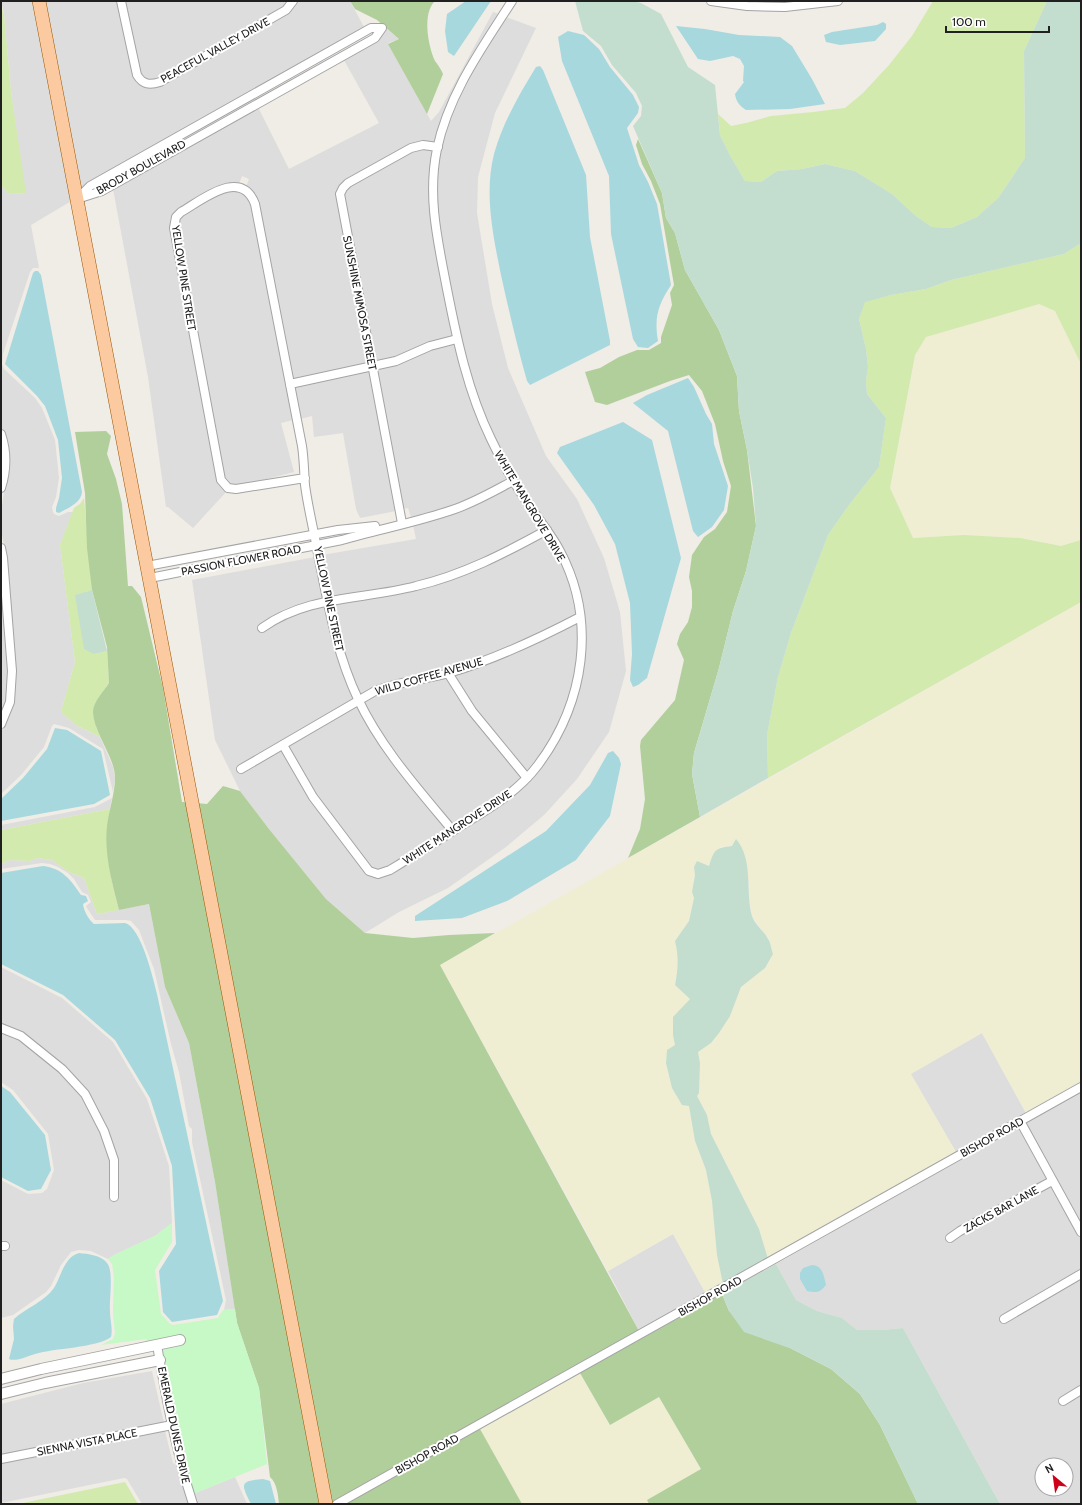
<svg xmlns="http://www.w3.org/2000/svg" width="1082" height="1505" font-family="Cabin,sans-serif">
<rect width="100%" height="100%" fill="#f0ece6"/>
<g fill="#dedddd" fill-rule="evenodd">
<polygon points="1,1 35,1 73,200 31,225 39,268 33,268 30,272 3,354 2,364 4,369 35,398 42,408 55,440 59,478 56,497 52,507 53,512 54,514 59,516 68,512 73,512 60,545 75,662 61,712 76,725 100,737 113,767 115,778 113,792 103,749 69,728 54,724 52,726 44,747 21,775 1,794 1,733 13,704 7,561 1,530 1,513 4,492 9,474 10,459 8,445 1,426 1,185 9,194 25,193 11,92 4,14"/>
<polygon points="43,1 118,1 133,76 139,84 146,87 153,88 162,85 288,14 296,6 297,1 350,1 364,27 88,182 79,191"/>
<polygon points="125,1 290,1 284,7 152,80 147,80 140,74"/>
<polygon points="493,12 499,14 462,72 455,86 442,117 435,143 422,141 410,145 346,179 338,189 337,202 367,363 293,379 249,189 246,187 249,179 242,176 239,184 233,183 222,184 179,208 172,215 170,221 170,228 217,477 227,491 193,528 168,507 166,507 148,377 113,189 258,107 289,169 379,123 344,60 378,40 385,31 382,25 399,39 388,43 431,121 439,112"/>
<polygon points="506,17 536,28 495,113 478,177 477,213 492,304 508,368 546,456 577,499 604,558 620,612 626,671 609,732 577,779 544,815 506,847 448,888 399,912 365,933 326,899 269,829 240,791 215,740 192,580 315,557 323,598 310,601 282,610 257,627 262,633 281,620 312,608 325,606 335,651 353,699 236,767 240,774 282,750 377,878 392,873 452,837 508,799 532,778 555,748 574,709 582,678 585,658 585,619 583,606 579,591 532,503 506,461 484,416 469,372 460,339 438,219 437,179 441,148 449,121 468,76"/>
<polygon points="423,149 433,150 429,177 429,196 430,219 452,336 428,343 395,357 375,362 344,195 346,191 350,186 408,154"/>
<polygon points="225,191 241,192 249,201 251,205 293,420 281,423 294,472 259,481 235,485 230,484 224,478 177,228 179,219 183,215"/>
<polygon points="454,344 462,374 478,419 489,443 508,479 467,500 439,510 411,517 408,508 403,509 376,370 405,362 431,350"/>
<polygon points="369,371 396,511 360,518 356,509 343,433 314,437 312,416 300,419 294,387"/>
<polygon points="512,486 541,528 489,556 448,573 401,586 330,597 322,555 416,539 413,525 457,512 487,500"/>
<polygon points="546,535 557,554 567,577 576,615 536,636 496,652 446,669 387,682 373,687 360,695 347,663 332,605 403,593 450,580 493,563"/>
<polygon points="1,583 8,671 6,701 1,714"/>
<polygon points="577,623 578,657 575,676 567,705 548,744 527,772 474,709 453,676 517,653"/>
<polygon points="446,678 469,714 522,777 504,793 453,826 403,764 382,734 363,702 377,694 390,689"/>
<polygon points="357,706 422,800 447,830 389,866 377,870 371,868 316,795 288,746"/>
<polygon points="112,798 110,809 1,830 1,825 95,807"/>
<polygon points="37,858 52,860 69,872 84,878 97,914 149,904 165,987 189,1043 215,1182 235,1309 224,1310 226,1300 192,1142 192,1129 189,1126 179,1072 171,1044 154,969 139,930 131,921 126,920 95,920 87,908 86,906 91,902 88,895 82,892 74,879 68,873 58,867 50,864 42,863 1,869 1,864 10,860 30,861"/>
<polygon points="1,967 62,998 113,1042 147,1099 169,1166 172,1223 155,1236 116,1254 108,1259 91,1251 79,1250 71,1252 61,1265 51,1286 46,1292 13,1315 1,1318 1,1250 9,1250 8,1242 1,1243 1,1180 28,1194 42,1193 47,1189 54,1170 48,1134 13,1090 1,1082 1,1032 19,1040 60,1071 82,1096 100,1132 111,1160 110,1200 117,1201 118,1160 88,1092 23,1033 1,1024"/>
<polygon points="982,1033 1026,1113 956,1152 910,1074"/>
<polygon points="1081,1091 1081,1225 1025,1123"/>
<path d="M1019,1126L1047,1179L958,1228L945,1237L950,1244L962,1235L1051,1186L1081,1239V1270L999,1317L1003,1324L1081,1279V1385L1058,1399L1062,1406L1081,1395V1504H1000L903,1328L882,1330H857L842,1318L817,1311L796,1300L776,1264ZM1042,1465H1066V1489H1042Z"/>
<polygon points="673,1234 706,1294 639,1331 608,1271"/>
<polygon points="152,1371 164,1423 1,1455 1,1404 83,1383"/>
<polygon points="165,1431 173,1463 179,1467 189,1504 142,1504 127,1479 124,1478 1,1503 1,1463"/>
<polygon points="235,1477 247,1504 197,1504 193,1494"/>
</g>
<g fill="#efeed2">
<polygon points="1038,304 1055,311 1081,364 1081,540 1061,546 1020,538 964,535 913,538 890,488 915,355 926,337"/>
<polygon points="1081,602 1081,1081 1026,1113 982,1033 911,1074 956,1152 768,1259 759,1229 711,1134 707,1115 697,1096 700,1063 698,1052 711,1043 730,1016 741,987 752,978 769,939 753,918 749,899 750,883 732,846 720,847 709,866 694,867 695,875 693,883 694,898 689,921 675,941 678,952 678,965 675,985 690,999 673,1017 673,1035 675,1045 666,1063 672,1088 682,1105 689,1106 695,1141 706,1170 712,1201 717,1255 723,1284 706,1294 673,1234 608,1271 440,965"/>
<polygon points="580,1373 610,1425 659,1397 701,1470 647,1500 649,1504 522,1504 480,1429"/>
</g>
<g fill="#d2eaad">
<polygon points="933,1 1047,1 1024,51 1025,158 999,197 977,217 951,228 932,227 916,216 892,194 855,171 825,164 802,169 777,171 761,182 745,181 731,157 720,135 718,114 731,126 746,123 771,116 813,112 845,108 863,93 889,65 912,36"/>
<polygon points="1,5 4,14 11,92 26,193 9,194 1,185"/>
<polygon points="1081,243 1081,364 1055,311 1039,304 926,337 915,355 890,488 913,538 964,535 1020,538 1061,546 1081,540 1081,602 768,778 767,735 778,677 791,633 828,535 849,505 879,467 886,418 867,394 866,381 868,367 866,349 859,319 865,301 891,295 926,289 951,280 1064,254"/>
<polygon points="84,498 92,590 76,595 94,654 107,651 109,683 99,697 96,727 100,737 76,725 61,712 75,662 60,545 74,508 80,504"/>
<path d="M110,809C104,846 109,874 119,910L97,914L84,878L69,872L52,860L37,858L30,861L10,860L1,864V830Z"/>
<polygon points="125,1482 138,1504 18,1504"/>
</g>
<g fill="#b1cf9b">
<path d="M350,1H435C422,13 428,46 435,61C438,65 441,69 443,74L427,114L388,44L399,39L377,20L355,9Z"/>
<polygon points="638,139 662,193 666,218 675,233 685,270 719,330 737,376 739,411 747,450 756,526 746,571 733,611 719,668 694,753 692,774 700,817 628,858 640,829 645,799 640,746 641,740 675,700 684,660 677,644 680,634 688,622 692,607 692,591 689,577 692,555 704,537 715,529 727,512 731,486 723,461 715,424 702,391 689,375 670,381 607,405 595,402 585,372 600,368 619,357 637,350 649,350 661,343 661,337 672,305 670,293 674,285 660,204 651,181 642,164 636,145"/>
<path d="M106,431L111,436L107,454L116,479L122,504L128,586H132L141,597L163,688L182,802H189L323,1504H279C278,1495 277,1483 270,1477L259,1388L237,1323L215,1182L189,1043L165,987L149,904L119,910C112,883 104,854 107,826C109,810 115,793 115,778C115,757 94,734 93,712C93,702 104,691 109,683L107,647L92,590L87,548L85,493L75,432Z"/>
<polygon points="223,786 240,791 269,829 326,899 365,933 413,938 449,935 495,933 440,965 639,1331 330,1504 196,803 207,804"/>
<polygon points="722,1294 729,1311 792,1349 831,1369 860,1394 880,1425 918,1504 649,1504 647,1500 701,1469 659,1397 610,1425 580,1373"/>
<polygon points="480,1429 522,1504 346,1504"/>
</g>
<g fill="#c3decf">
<polygon points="575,1 632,1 641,3 661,14 688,67 715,85 720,135 731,157 745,181 761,182 777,171 802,169 825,164 855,171 892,194 916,216 932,227 951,228 977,217 999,197 1025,158 1024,51 1047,1 1081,1 1081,243 1064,254 951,280 926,289 891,295 865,302 859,319 866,349 868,367 866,381 867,394 886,418 879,467 849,505 828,535 791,633 778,677 767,735 768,778 700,817 692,774 694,753 719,668 733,611 746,571 756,526 753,488 747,450 739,411 737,376 719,330 685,270 675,233 666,218 662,193 633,126 641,116 642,106 636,93 612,65 601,46 583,31"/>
<polygon points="92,590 107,651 94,654 84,649 75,595"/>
<path d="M736,839C754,860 745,891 752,916C755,925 764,931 768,939C771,943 771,949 773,954L765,968L741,987L730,1016L719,1033L711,1043L698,1052L700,1063L699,1093L697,1096L707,1115L711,1134L759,1229L768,1259L723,1284L717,1255L712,1201L706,1170L695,1141L689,1106L682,1105L672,1088L666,1063L667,1050L675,1045L673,1035V1017L690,999L675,985C678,970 679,957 675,941L689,921L694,898L692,892L695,875L694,867L697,861L709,866C714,850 715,848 732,846Z"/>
<polygon points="776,1264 796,1300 817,1311 842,1318 857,1330 882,1330 903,1328 1000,1504 918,1504 880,1425 860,1394 831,1369 792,1349 744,1332 729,1311 722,1294"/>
</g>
<polygon fill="#c6f9c5" points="172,1223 172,1242 155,1270 161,1314 170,1324 173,1325 218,1318 223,1310 235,1309 237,1323 259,1388 267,1464 193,1494 178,1437 161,1348 184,1344 183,1336 147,1343 146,1339 101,1345 113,1339 115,1333 113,1312 114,1278 112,1264 108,1259 116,1254 155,1236"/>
<g fill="#a7d8de">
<polygon points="466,1 491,1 454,56 448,52 445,31 447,14"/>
<polygon points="883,22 886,24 886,29 875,41 840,45 826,42 824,35 832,32 877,25"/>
<path d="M676,26L705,29L739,35L780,37L792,46L812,79L825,104L790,109L746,110C740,106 736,102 735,94L744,82L743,81L744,66L740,59L733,56L710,61L698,59Z"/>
<path d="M568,31L584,35L599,49L610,67L633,95L639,107L638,113L627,128L639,165L648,182L657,204L671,285C658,305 654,317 658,341L648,348L638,347L633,339L611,234L609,176L562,61L558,37Z"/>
<path d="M540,66L543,70L586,175L590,237L610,341V345L530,385L527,381C517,346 509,311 501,275C493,235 484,194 494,154C503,122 519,95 536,67Z"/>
<path d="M35,271H38L41,275L82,492C81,503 68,508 59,513L56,512V508L59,498L62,478L58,440L45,406L37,396L5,364L33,273Z"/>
<polygon points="688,378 694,387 706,414 712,424 714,444 728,486 724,510 712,527 698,537 693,531 668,431 633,403 647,395"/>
<polygon points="623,422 652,440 681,558 647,678 638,685 633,687 630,680 632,654 630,603 615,544 594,505 557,453 560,447"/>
<polygon points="55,728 67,730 101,751 110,795 94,804 1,821 1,799 23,778 47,749"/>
<polygon points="613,751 619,758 621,764 610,816 576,860 507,901 462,918 415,921 415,916 546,831 590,785 608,753"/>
<path d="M43,866C62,868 71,880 81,895L86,896L88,901L83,904C84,911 88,919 94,924L125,923C141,927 153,978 157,994L223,1301L217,1315L172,1322L163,1312L159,1271L176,1244L172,1166L150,1098L115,1040L63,995L1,964V873Z"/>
<polygon points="1,1086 10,1092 45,1135 51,1170 41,1189 28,1191 1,1177"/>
<path d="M79,1253C88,1254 101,1255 107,1263C114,1271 109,1300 110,1312C110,1320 113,1329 111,1337C96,1348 54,1348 35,1354C28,1356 16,1362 9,1359L14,1339L13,1326L14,1319C26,1308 44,1302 54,1288C61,1277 64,1257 79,1253Z"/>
<path d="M812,1265C823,1265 824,1277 826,1285C820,1293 816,1293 807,1291L800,1279V1273L803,1268Z"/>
<path d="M263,1479L270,1481L276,1504H251C241,1484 239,1481 263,1479Z"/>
</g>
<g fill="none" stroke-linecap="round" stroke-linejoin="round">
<defs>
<g id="minor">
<path d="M121,1L137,75C143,85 150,85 160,82L286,10L293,1"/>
<polyline points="711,1 747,6 785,7 838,1"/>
<polygon points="371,28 382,28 375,38 102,191 77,199 90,186"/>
<polyline points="290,384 396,361 430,346 457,339"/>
<path d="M1,434C7,452 7,469 1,488"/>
<path d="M305,478L236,489L228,488L221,480L174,228L176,217L181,212C202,200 241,167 255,204L302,446C304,459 304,472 305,485C308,508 314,531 318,554C328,603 336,653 358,699C381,748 419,790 453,831"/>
<polyline points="402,523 340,194 343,188 348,183 411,148 423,145 438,147"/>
<polyline points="1,548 3,558 12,671 10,702 1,724"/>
<polyline points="147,566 338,530 375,526"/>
<path d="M150,578L342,540C380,529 418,522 455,509C475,502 494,491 513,481"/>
<path d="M262,628C308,595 363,600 416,586C463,575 505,553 547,530"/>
<polyline points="448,673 472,711 527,778"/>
<path d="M283,745L313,797L369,871L378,874L390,870C413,856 436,842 459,827C487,810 518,792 538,765C585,702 597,621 560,551C551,534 539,520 529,505C514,484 502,462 491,439C468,392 457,340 447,289C438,242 427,197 437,149C449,93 482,48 512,1"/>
<path d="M241,769L375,691C399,681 425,680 449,673C495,659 538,639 580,617"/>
<polyline points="1,1028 21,1036 62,1069 85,1094 104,1131 114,1160 114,1197"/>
<polyline points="1020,1121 1081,1232"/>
<polyline points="950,1238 960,1231 1052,1181"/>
<polyline points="1,1246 5,1246"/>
<polyline points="1004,1319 1081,1274"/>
<path d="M157,1345C166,1398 176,1452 193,1504"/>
<polyline points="1063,1401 1081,1390"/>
<polyline points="1,1459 172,1425"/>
<polyline points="337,1504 1081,1087"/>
</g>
<g id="tertiary">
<polyline points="1,1379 41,1369 180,1340"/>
<polyline points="1,1394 45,1383 160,1360"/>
</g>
<polyline id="primary" points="39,1 326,1504"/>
</defs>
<use href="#minor" stroke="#a4a4a4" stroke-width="10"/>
<use href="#tertiary" stroke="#a4a4a4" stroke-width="12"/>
<use href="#primary" stroke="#9b5601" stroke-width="14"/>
<use href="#minor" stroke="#fff" stroke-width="8"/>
<use href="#tertiary" stroke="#fff" stroke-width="10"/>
<use href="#primary" stroke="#fbcaa0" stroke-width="13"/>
</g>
<g text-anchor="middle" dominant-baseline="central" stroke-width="4" stroke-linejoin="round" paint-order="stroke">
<g font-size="11" fill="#202020" stroke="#fff">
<text transform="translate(215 50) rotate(-29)">PEACEFUL VALLEY DRIVE</text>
<text transform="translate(141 167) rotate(-29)">BRODY BOULEVARD</text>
<text transform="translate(184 278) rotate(81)">YELLOW PINE STREET</text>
<text transform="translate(360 303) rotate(79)">SUNSHINE MIMOSA STREET</text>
<text transform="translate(530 506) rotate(59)">WHITE MANGROVE DRIVE</text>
<text transform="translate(241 560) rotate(-11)">PASSION FLOWER ROAD</text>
<text transform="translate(329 599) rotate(78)">YELLOW PINE STREET</text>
<text transform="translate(429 676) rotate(-16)">WILD COFFEE AVENUE</text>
<text transform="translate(457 827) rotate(-33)">WHITE MANGROVE DRIVE</text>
<text transform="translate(992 1137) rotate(-29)">BISHOP ROAD</text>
<text transform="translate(1001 1209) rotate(-29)">ZACKS BAR LANE</text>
<text transform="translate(710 1296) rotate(-29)">BISHOP ROAD</text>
<text transform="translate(174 1425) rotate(78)">EMERALD DUNES DRIVE</text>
<text transform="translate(87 1442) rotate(-11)">SIENNA VISTA PLACE</text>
<text transform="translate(427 1454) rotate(-29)">BISHOP ROAD</text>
</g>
</g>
<rect width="1082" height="1505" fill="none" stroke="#202020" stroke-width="4"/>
<g transform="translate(1054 1477) rotate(331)"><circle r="19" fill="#ffffff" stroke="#a6a6a6"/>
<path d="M0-3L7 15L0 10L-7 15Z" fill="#cf0119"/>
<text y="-6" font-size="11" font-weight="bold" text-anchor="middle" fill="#202020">N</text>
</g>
<path d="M946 26v6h103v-6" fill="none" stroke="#202020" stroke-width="2"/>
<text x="952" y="26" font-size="12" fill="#202020" stroke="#ffffff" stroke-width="3" paint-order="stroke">100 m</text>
</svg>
